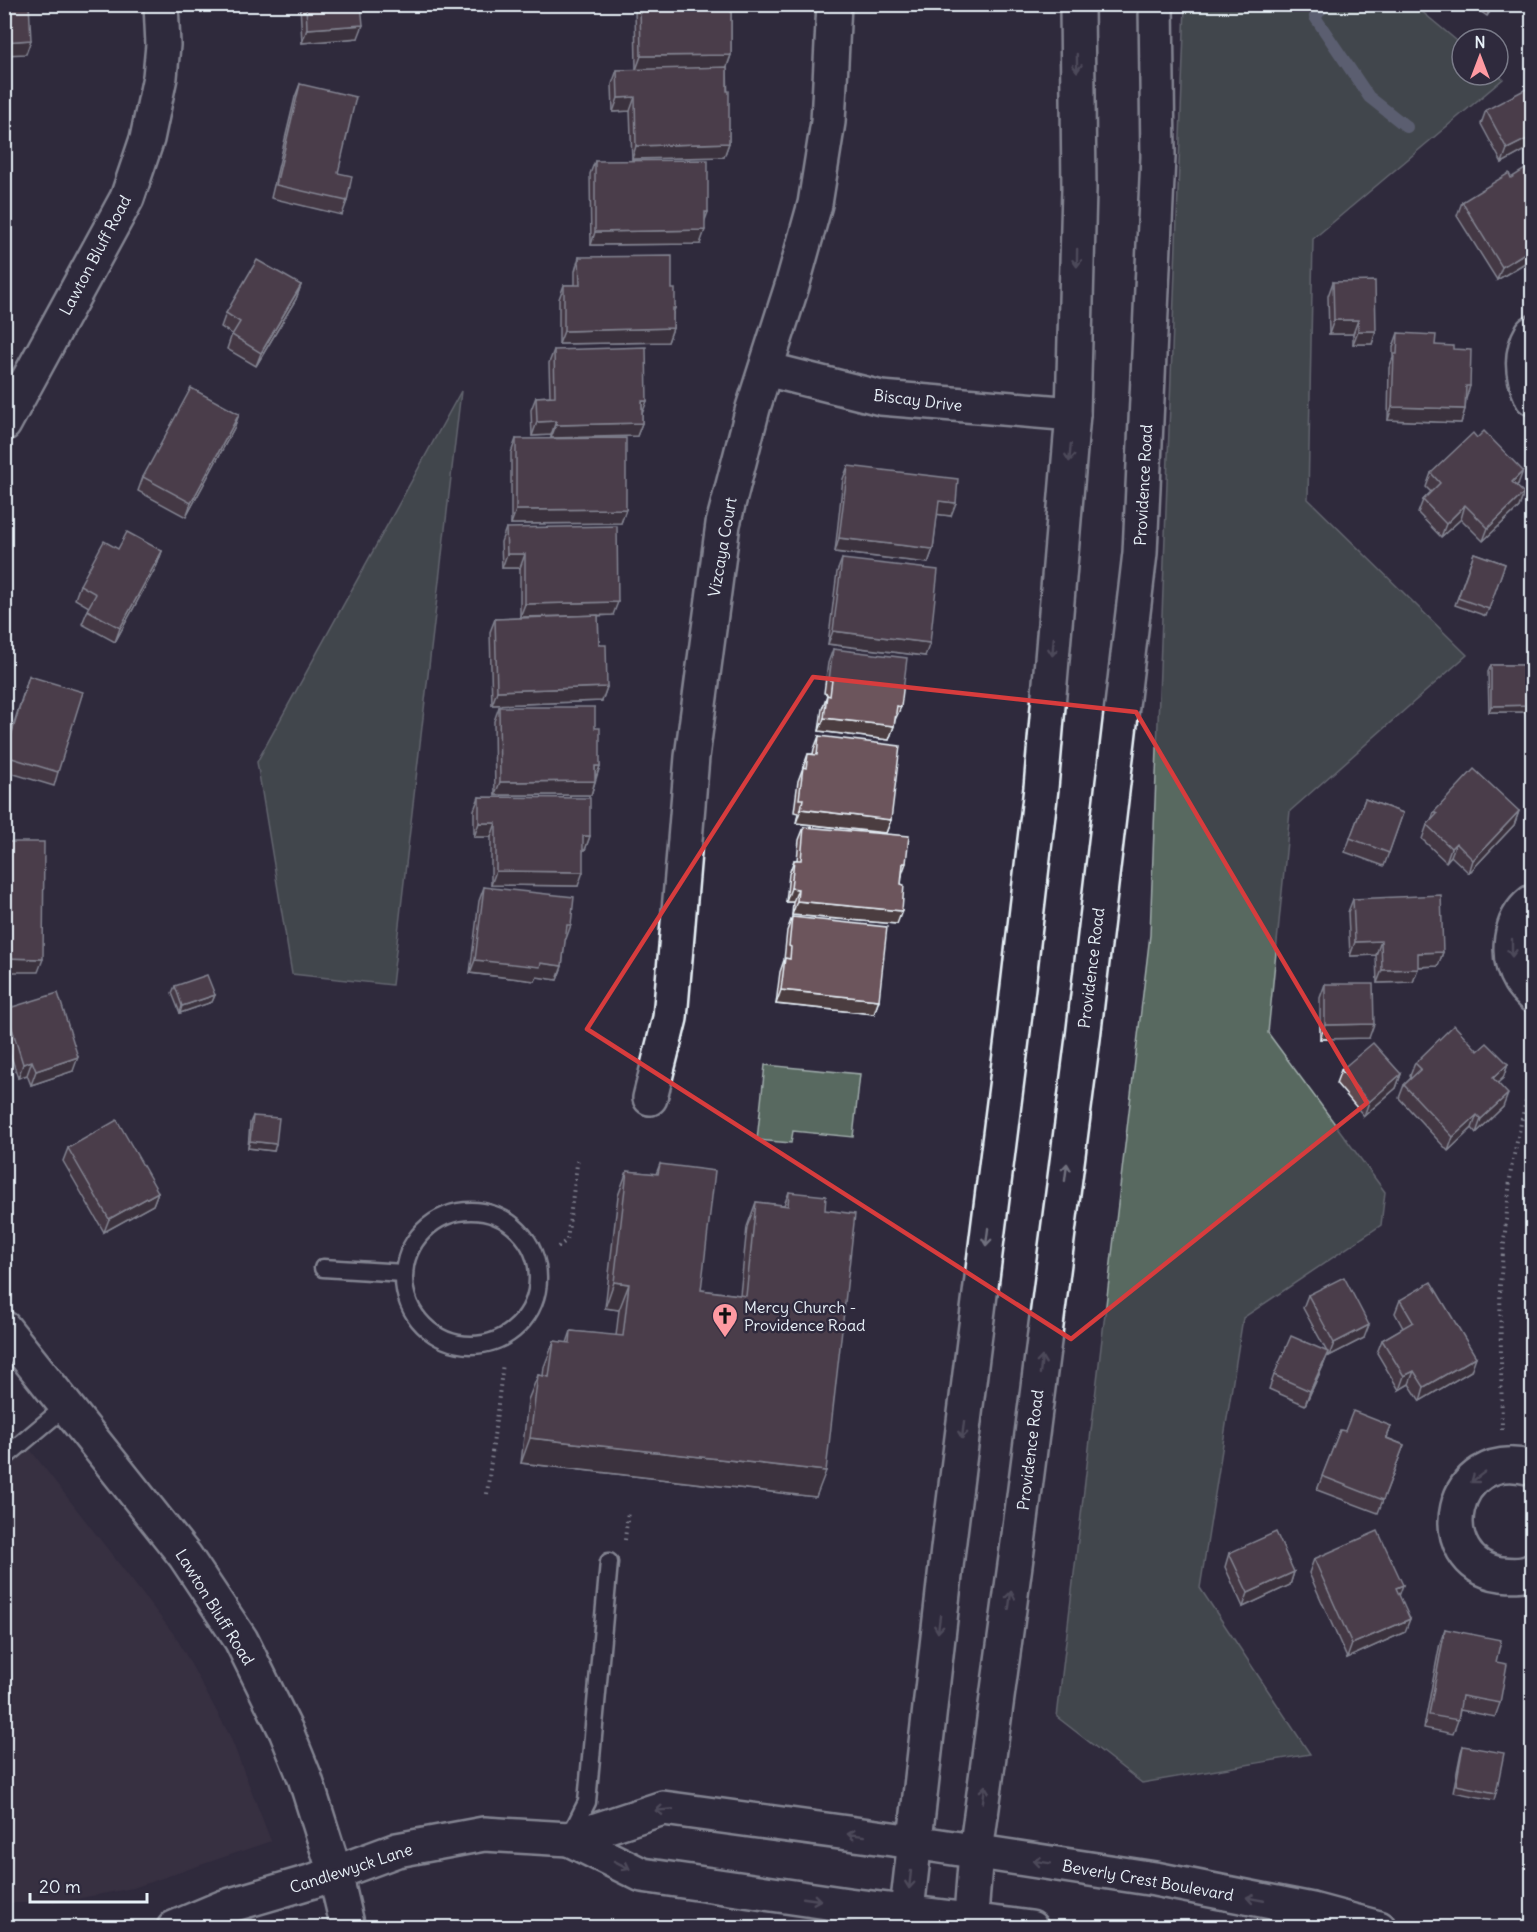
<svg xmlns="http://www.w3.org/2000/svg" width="1537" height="1932" font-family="Delius,sans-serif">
<rect width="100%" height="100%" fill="#2f2a3d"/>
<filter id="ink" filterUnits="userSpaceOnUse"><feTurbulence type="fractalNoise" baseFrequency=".0167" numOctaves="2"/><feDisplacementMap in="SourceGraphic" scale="12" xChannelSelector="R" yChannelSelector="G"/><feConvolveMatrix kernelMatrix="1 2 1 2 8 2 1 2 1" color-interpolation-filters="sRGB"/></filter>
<g filter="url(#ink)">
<polygon fill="#413746" points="4,1416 176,1637 230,1736 271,1841 133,1888 55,1903 5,1903"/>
<g fill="#596961" stroke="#a0adac" stroke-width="1.5">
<polygon points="1185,5 1414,5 1462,45 1462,75 1498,75 1503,79 1313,239 1308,499 1467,655 1290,811 1268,1033 1385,1192 1381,1225 1243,1318 1200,1588 1310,1754 1142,1783 1057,1717 1150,935"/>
<polygon points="461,391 392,985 292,974 257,762"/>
<polygon points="765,1065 860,1074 853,1137 793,1131 791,1143 757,1140"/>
</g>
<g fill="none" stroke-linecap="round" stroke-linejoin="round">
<polyline stroke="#909eb0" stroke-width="12" points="1325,4 1315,17 1369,97 1407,127"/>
<defs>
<g id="service">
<circle cx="471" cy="1278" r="67"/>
<polyline points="323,1268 403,1273"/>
<polyline points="4,1458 66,1406"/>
<polyline points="569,1838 587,1802 609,1562"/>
</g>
<g id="minor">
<path d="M1532,333C1519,355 1522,376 1532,398"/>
<polyline points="766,369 881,398 1073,414"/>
<polyline points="4,424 127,198 147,139 160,77 163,45 161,4"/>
<path d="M1532,902C1509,920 1505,956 1520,981C1523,986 1528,991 1532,995"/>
<polyline points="650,1098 670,1018 692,757 723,524 753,408 792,286 815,204 828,122 834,4"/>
<polyline points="4,1328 185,1556 241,1640 286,1731 305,1778 335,1873 348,1928"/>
<path d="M1532,1468C1448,1444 1428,1563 1501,1574C1511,1575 1523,1576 1532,1571"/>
<polyline points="569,1839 642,1875 848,1905 1031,1928"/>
<polyline points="174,1928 224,1907 313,1881 397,1850 484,1834 569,1839 663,1808 914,1842 1155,1879 1312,1910 1379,1928"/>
</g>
<g id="primary">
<polyline points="905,1928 948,1549 1012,1039 1041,788 1073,414 1079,189 1077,4"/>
<polyline points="970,1928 976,1852 1018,1543 1083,1038 1140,553 1158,157 1156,4"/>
</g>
</defs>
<use href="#service" stroke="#e8f1f8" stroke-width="21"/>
<use href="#minor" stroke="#e8f1f8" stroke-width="38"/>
<use href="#primary" stroke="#e8f1f8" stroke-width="38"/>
<g stroke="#e8f1f8" stroke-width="4" stroke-dasharray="1.5 4.5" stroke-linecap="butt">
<polyline points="558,1247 567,1240 578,1157"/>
<polyline points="1502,1430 1500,1285 1511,1169 1532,1073"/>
<polyline points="487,1494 503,1363"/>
<polyline points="625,1540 628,1511"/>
</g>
<use href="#service" stroke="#2f2a3d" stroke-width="16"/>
<use href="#minor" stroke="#2f2a3d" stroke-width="33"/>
<use href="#primary" stroke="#2f2a3d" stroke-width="33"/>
</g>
<g fill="#5d494f" stroke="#e8f1f8" stroke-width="1.5">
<polygon points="300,4 361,4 358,38 302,43"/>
<polygon points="635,4 731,4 731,55 727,67 729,143 724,157 632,159 630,111 613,112 612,84 617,70 636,70"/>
<polygon points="1470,4 1495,4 1487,16"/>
<polygon points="300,84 338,173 347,201 342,215 271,198 295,97"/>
<polygon points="1533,101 1533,146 1502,163 1481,124 1486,110"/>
<polygon points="595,161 700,244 591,245 590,174"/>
<polygon points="1511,178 1533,181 1533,258 1497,280 1457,216 1462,202"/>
<polygon points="579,257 672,289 675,308 673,315 673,328 668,342 559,344 559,299 564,285 575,285 575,271"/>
<polygon points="1333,282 1376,331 1372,344 1353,344 1353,334 1329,334 1328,296"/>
<polygon points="301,285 296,299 256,366 227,349 232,334 221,327 226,313"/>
<polygon points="1398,333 1435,345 1453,349 1470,386 1466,399 1465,409 1461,423 1388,420 1389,368 1393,358 1393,347"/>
<polygon points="554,350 642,414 642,423 637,436 551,438 551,435 532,436 531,410 536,397 550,396 549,363"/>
<polygon points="239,414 234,428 186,517 138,491 143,477"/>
<polygon points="516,439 626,509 621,523 511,524 511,453"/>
<polygon points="848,466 951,516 937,514 933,549 928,563 835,552 843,479"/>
<polygon points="1431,473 1518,484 1516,486 1524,493 1519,507 1483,541 1461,519 1441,537 1418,513 1423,500 1431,492 1426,487"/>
<polygon points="506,528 613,615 598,616 599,645 607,687 602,701 492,705 490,632 495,619 574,616 520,617 520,568 502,568 501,542"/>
<polygon points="118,549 162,551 157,565 115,642 82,624 89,607 75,599 80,585"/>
<polygon points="1474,553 1505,564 1486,616 1455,605"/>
<polygon points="842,559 925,656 828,644 837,572"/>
<polygon points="833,649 901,707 895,720 894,726 889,740 819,731 822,709 827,695 827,694 824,693 828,663"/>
<polygon points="1491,665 1533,665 1533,709 1531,712 1489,712 1488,672"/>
<polygon points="29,676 58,772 54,786 4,771 4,754"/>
<polygon points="499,707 595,728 600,766 591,795 495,795 494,721"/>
<polygon points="819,736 891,820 886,833 796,823 798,813 794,812 798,781 808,754 813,754 814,749"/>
<polygon points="479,797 590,836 585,850 583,850 578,886 491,885 491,837 474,837 474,810"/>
<polygon points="1365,799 1403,813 1384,866 1345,852"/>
<polygon points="1519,811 1514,825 1469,873 1451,856 1446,862 1422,839 1427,825 1431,821 1434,812"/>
<polygon points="804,827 902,875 897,924 792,915 793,902 786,902 789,874 794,860 797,860 799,840"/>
<polygon points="484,887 571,925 566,939 565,939 562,966 557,980 537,977 535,981 470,973 479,901"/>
<polygon points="1353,899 1443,952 1438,966 1418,967 1413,982 1377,983 1376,955 1350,956 1348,912"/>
<polygon points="792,917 879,1000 874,1014 776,1004 780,972 784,960 787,931"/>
<polygon points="1325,984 1369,1038 1320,1039 1320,998"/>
<polygon points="175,986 215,995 212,1002 180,1013 172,993"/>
<polygon points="6,1009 73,1071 31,1085 27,1075 18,1078 4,1034 4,1012"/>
<polygon points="1478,1051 1508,1064 1503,1078 1497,1083 1503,1107 1476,1133 1472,1128 1448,1151 1399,1098 1404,1085 1411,1078 1410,1076 1415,1063"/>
<polygon points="1341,1070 1401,1074 1396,1088 1364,1116 1336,1083"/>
<polygon points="253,1116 274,1151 248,1148 250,1123"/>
<polygon points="68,1148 158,1192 153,1205 104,1232 63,1161"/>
<polygon points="660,1164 701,1290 740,1295 747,1227 756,1202 784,1205 789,1192 825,1210 816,1497 521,1463 528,1400 538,1375 543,1376 544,1367 554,1341 567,1343 571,1331 616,1336 619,1310 605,1308 618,1196 627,1171 656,1174"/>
<polygon points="1308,1295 1364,1338 1329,1356 1328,1354 1323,1366 1305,1405 1269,1389 1274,1375 1327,1352 1303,1308"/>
<polygon points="1400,1300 1471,1371 1420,1401 1409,1384 1399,1390 1377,1353 1382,1340 1403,1328 1395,1313"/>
<polygon points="1391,1426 1387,1438 1404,1445 1378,1513 1317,1490 1340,1430 1345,1431"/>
<polygon points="1229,1553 1294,1572 1290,1585 1243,1607 1225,1567"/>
<polygon points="1314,1559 1399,1595 1405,1632 1347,1658 1309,1573"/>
<polygon points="1445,1629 1496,1662 1500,1703 1495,1717 1460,1710 1458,1720 1453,1734 1424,1728 1440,1643"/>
<polygon points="1463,1746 1496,1793 1494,1800 1453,1792 1461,1752"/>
</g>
<g fill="#4c3c40" stroke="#e8f1f8" stroke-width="1.5">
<polygon points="1491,4 1495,4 1487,16"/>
<polygon points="363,25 358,38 302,43 307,29"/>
<polygon points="31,40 26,54 4,55 4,42"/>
<polygon points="731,55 726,69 636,70 641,56"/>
<polygon points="635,97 630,111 613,112 618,98"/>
<polygon points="1533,136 1533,146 1502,163 1507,149"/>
<polygon points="729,143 724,157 632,159 636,146"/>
<polygon points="705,212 708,212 703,226"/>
<polygon points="705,230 700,244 591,245 595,232"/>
<polygon points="1533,248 1533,258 1497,280 1502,267"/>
<polygon points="301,285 296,299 256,366 261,353"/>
<polygon points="1334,320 1358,320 1353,334 1329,334"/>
<polygon points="673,328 668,342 559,344 564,331"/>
<polygon points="1358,331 1376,331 1372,344 1353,344"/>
<polygon points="642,401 647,401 642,414"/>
<polygon points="1392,407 1465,409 1461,423 1388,420"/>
<polygon points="239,414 234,428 186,517 191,503"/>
<polygon points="556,421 551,435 532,436 537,422"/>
<polygon points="642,423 637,436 551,438 556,425"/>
<polygon points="1523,471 1518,484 1507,495 1512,482"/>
<polygon points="1524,493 1519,507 1483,541 1488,528"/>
<polygon points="939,501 956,503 951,516 934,514"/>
<polygon points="1465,505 1461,519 1441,537 1446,524"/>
<polygon points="626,509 621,523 511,524 516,510"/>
<polygon points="839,538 933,549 928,563 835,552"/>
<polygon points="162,551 157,565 115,642 120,628"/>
<polygon points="507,554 525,554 520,568 502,568"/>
<polygon points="618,602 613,615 520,617 525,604"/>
<polygon points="833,631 930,643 925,656 828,644"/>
<polygon points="607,687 602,701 492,705 497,691"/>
<polygon points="1533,705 1531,712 1489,712 1491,706"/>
<polygon points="824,718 894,726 889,740 819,731"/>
<polygon points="595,766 600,766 595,779"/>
<polygon points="595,781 591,795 495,795 500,782"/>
<polygon points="801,809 891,820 886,833 796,823"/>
<polygon points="1519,811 1514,825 1469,873 1473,860"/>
<polygon points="479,823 496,823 491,837 474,837"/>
<polygon points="583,836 590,836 585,850 578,850"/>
<polygon points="1456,843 1451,856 1446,862 1451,848"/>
<polygon points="903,863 906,863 901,877"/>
<polygon points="496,871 583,872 578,886 491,885"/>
<polygon points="791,888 798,889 793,902 786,902"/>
<polygon points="797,901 902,911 897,924 792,915"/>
<polygon points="1381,941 1376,955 1350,956 1355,942"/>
<polygon points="1443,952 1438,966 1413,967 1418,953"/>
<polygon points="4,958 43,959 38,972 4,972"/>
<polygon points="475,960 541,963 562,966 557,980 537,977 535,981 470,973"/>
<polygon points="1418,969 1413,982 1377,983 1382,970"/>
<polygon points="781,990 879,1000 874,1014 776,1004"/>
<polygon points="215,995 212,1002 180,1013 182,1006"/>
<polygon points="1374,1024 1369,1038 1320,1039 1325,1025"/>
<polygon points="78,1057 73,1071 31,1085 36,1071"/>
<polygon points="32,1061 27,1075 18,1078 23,1064"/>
<polygon points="1508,1064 1503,1078 1488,1092 1493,1078"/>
<polygon points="1401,1074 1396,1088 1364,1116 1369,1102"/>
<polygon points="1508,1094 1503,1107 1476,1133 1481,1119"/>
<polygon points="1477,1115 1472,1128 1448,1151 1453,1137"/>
<polygon points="250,1141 276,1144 274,1151 248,1148"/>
<polygon points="158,1192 153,1205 104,1232 109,1219"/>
<polygon points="614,1282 629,1284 619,1310 605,1308"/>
<polygon points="1369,1325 1364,1338 1329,1356 1334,1343"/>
<polygon points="1328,1352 1323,1366 1305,1405 1310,1391"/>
<polygon points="1476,1357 1471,1371 1420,1401 1424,1387"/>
<polygon points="1414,1371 1409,1384 1399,1390 1404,1376"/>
<polygon points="530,1438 826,1471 816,1497 521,1463"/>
<polygon points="1294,1572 1290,1585 1243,1607 1248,1593"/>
<polygon points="1403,1585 1398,1599 1396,1588"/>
<polygon points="1410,1619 1405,1632 1347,1658 1352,1644"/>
</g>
<g fill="#6c555c" stroke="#e8f1f8" stroke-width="1.5">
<polygon points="4,4 29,4 31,40 4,42"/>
<polygon points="306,4 361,4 363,25 307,29"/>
<polygon points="640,4 731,4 731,55 641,56"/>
<polygon points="727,67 727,91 729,91 729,143 636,146 635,97 618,98 617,70"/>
<polygon points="300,84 356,97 338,173 352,176 347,201 276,185"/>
<polygon points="1526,89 1533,101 1533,136 1507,149 1486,110"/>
<polygon points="708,160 708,212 705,212 705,230 595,232 595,161"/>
<polygon points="1525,169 1533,181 1533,248 1502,267 1462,202 1509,173 1511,178"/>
<polygon points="672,256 672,289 675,289 675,308 673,308 673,328 564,331 564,285 580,285 579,257"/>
<polygon points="257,260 301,285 261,353 232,335 240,322 226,313"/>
<polygon points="1375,281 1376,331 1358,331 1358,320 1334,320 1333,282"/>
<polygon points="1398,333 1436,335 1435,345 1453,346 1453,349 1471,350 1470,386 1466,386 1465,409 1392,407 1394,354 1397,354"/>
<polygon points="646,347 647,401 642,401 642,423 556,425 556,421 537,422 536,397 555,396 554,350"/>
<polygon points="191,388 239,414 191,503 143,477"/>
<polygon points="1484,431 1523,471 1512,482 1524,493 1488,528 1465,505 1446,524 1423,500 1440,483 1431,473 1473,433 1477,438"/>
<polygon points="626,438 626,509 516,510 516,439"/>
<polygon points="848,466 958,479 956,503 939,501 933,549 839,538"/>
<polygon points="617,526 618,602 525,604 525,554 507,554 506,528"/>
<polygon points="127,532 162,551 120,628 87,610 96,594 80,585 104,541 118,549"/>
<polygon points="1474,553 1505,564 1489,609 1458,598"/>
<polygon points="842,559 938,570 930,643 833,631"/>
<polygon points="598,615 599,645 606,645 607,687 497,691 495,619"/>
<polygon points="833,649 907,658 901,707 897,706 894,726 824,718 827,695 830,696 832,680 829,680"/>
<polygon points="1491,665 1533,665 1533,705 1491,706"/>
<polygon points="29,676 83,692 58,772 5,756"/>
<polygon points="499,707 595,707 595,728 600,728 600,766 595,766 595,781 500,782"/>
<polygon points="819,736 900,746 891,820 801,809 803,799 799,799 803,767 806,768 808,754 817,755"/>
<polygon points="1474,769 1519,811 1473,860 1456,843 1451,848 1427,825 1437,814 1434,812"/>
<polygon points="479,797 590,798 590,836 583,836 583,872 496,871 496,823 479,823"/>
<polygon points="1365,799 1403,813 1389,853 1350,838"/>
<polygon points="804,827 909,836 906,863 903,863 901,884 904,885 902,911 797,901 798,889 791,888 794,860 801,860"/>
<polygon points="4,842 44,842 43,959 4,958"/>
<polygon points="484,887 574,897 571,925 567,925 562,966 541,963 540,967 475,960"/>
<polygon points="1441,895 1443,952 1418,953 1418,969 1382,970 1381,941 1355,942 1353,899"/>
<polygon points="792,917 887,927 879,1000 781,990 785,958 790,959 791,947 789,946"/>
<polygon points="207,975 215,995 182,1006 175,986"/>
<polygon points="1325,984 1373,984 1374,1024 1325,1025"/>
<polygon points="58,993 78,1057 36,1071 32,1061 23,1064 6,1009"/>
<polygon points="1454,1025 1478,1051 1487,1043 1508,1064 1493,1078 1508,1094 1481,1119 1477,1115 1453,1137 1404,1085 1421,1069 1415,1063"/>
<polygon points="1373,1043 1401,1074 1369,1102 1341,1070"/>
<polygon points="253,1116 279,1118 276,1144 250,1141"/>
<polygon points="117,1120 158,1192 109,1219 68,1148"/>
<polygon points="660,1164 715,1171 701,1290 746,1296 756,1202 788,1206 789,1192 826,1196 825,1210 855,1214 826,1471 530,1438 538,1375 549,1377 554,1341 570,1343 571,1331 623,1336 629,1284 614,1282 627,1171 658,1174"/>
<polygon points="1344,1277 1369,1325 1334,1343 1308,1295"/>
<polygon points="1431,1282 1476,1357 1424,1387 1414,1371 1404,1376 1382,1340 1413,1322 1400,1300"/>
<polygon points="1291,1336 1328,1352 1310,1391 1274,1375"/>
<polygon points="1353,1411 1391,1426 1386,1438 1404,1445 1383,1500 1322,1476 1340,1430 1345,1431"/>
<polygon points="1378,1531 1403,1585 1396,1588 1410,1619 1352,1644 1314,1559"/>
<polygon points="1276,1532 1294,1572 1248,1593 1229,1553"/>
<polygon points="1445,1629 1501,1640 1496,1662 1507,1664 1500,1703 1462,1696 1458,1720 1429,1715"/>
<polygon points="1463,1746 1504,1753 1496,1793 1456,1785"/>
</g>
<defs><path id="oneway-shaft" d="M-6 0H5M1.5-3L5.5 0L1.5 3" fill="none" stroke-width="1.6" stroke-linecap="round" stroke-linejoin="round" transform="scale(1.5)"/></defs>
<g stroke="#70707e">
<use href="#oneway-shaft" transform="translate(1077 63) rotate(89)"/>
<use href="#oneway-shaft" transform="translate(1077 258) rotate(91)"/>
<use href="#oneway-shaft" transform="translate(1070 453) rotate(95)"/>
<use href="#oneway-shaft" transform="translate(1053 647) rotate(95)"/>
<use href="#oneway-shaft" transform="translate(1512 948) rotate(90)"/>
<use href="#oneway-shaft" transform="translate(1066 1172) rotate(-83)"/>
<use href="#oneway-shaft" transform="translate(987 1237) rotate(97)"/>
<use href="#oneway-shaft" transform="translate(1041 1365) rotate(-83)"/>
<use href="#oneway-shaft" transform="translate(963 1430) rotate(97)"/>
<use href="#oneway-shaft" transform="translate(1478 1477) rotate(143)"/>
<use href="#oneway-shaft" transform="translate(1010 1600) rotate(-82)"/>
<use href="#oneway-shaft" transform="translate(939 1624) rotate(97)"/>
<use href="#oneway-shaft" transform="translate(984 1794) rotate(-82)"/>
<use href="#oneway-shaft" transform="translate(664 1810) rotate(175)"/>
<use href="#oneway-shaft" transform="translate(856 1835) rotate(-173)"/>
<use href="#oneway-shaft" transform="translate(1042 1862) rotate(-171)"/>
<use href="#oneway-shaft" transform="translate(622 1865) rotate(27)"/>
<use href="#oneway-shaft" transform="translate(910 1880) rotate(96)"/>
<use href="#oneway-shaft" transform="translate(812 1899) rotate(8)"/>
<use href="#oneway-shaft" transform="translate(1255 1899) rotate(-169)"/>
</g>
</g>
<path d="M0 0H1537V1932H0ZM813,677L1136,712L1367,1103L1071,1339L587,1029Z" fill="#2f2a3d" fill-opacity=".55" fill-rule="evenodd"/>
<path fill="none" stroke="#d83c3d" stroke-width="4.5" stroke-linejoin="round" d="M813,677L1136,712L1367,1103L1071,1339L587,1029Z"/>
<defs>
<symbol id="church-pin" viewBox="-11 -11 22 30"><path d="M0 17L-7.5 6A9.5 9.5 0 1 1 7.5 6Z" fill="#ff9aa2" stroke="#2f2a3d"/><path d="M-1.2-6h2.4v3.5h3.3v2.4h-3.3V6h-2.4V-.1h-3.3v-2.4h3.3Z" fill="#111"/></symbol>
</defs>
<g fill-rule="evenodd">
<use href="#church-pin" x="710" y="1301" width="30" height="40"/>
</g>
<g text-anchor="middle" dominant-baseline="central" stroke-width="5" stroke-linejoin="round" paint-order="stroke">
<g font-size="16" fill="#e8f1f8" stroke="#2f2a3d">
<text transform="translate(95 255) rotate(-62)">Lawton Bluff Road</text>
<text transform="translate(918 400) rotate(7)">Biscay Drive</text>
<text transform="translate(1143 485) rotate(-87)">Providence Road</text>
<text transform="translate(722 547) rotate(-80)">Vizcaya Court</text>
<text transform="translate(1091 968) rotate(-83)">Providence Road</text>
<text transform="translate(1030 1450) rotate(-83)">Providence Road</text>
<text transform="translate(215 1607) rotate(58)">Lawton Bluff Road</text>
<text transform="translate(351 1868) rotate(-18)">Candlewyck Lane</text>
<text transform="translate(1148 1880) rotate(10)">Beverly Crest Boulevard</text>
</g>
<g font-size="16" fill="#e8f1f8" stroke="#2f2a3d" text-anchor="start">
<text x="744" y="1307">Mercy Church -<tspan x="744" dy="18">Providence Road</tspan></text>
</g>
</g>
<rect width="1537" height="1932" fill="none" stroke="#2f2a3d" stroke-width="24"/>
<rect x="12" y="12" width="1513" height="1908" fill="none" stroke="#e8f1f8" stroke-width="2" filter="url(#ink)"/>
<g transform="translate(1480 57)"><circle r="28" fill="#2f2a3d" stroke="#797a88" stroke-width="1.5"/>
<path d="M0-4.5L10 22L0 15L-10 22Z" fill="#ff9aa2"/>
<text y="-9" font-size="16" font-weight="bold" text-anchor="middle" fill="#e8f1f8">N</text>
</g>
<path d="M30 1893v9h117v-9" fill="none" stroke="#e8f1f8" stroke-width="3"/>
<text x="39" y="1893" font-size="18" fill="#e8f1f8" stroke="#2f2a3d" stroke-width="4.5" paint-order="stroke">20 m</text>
</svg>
